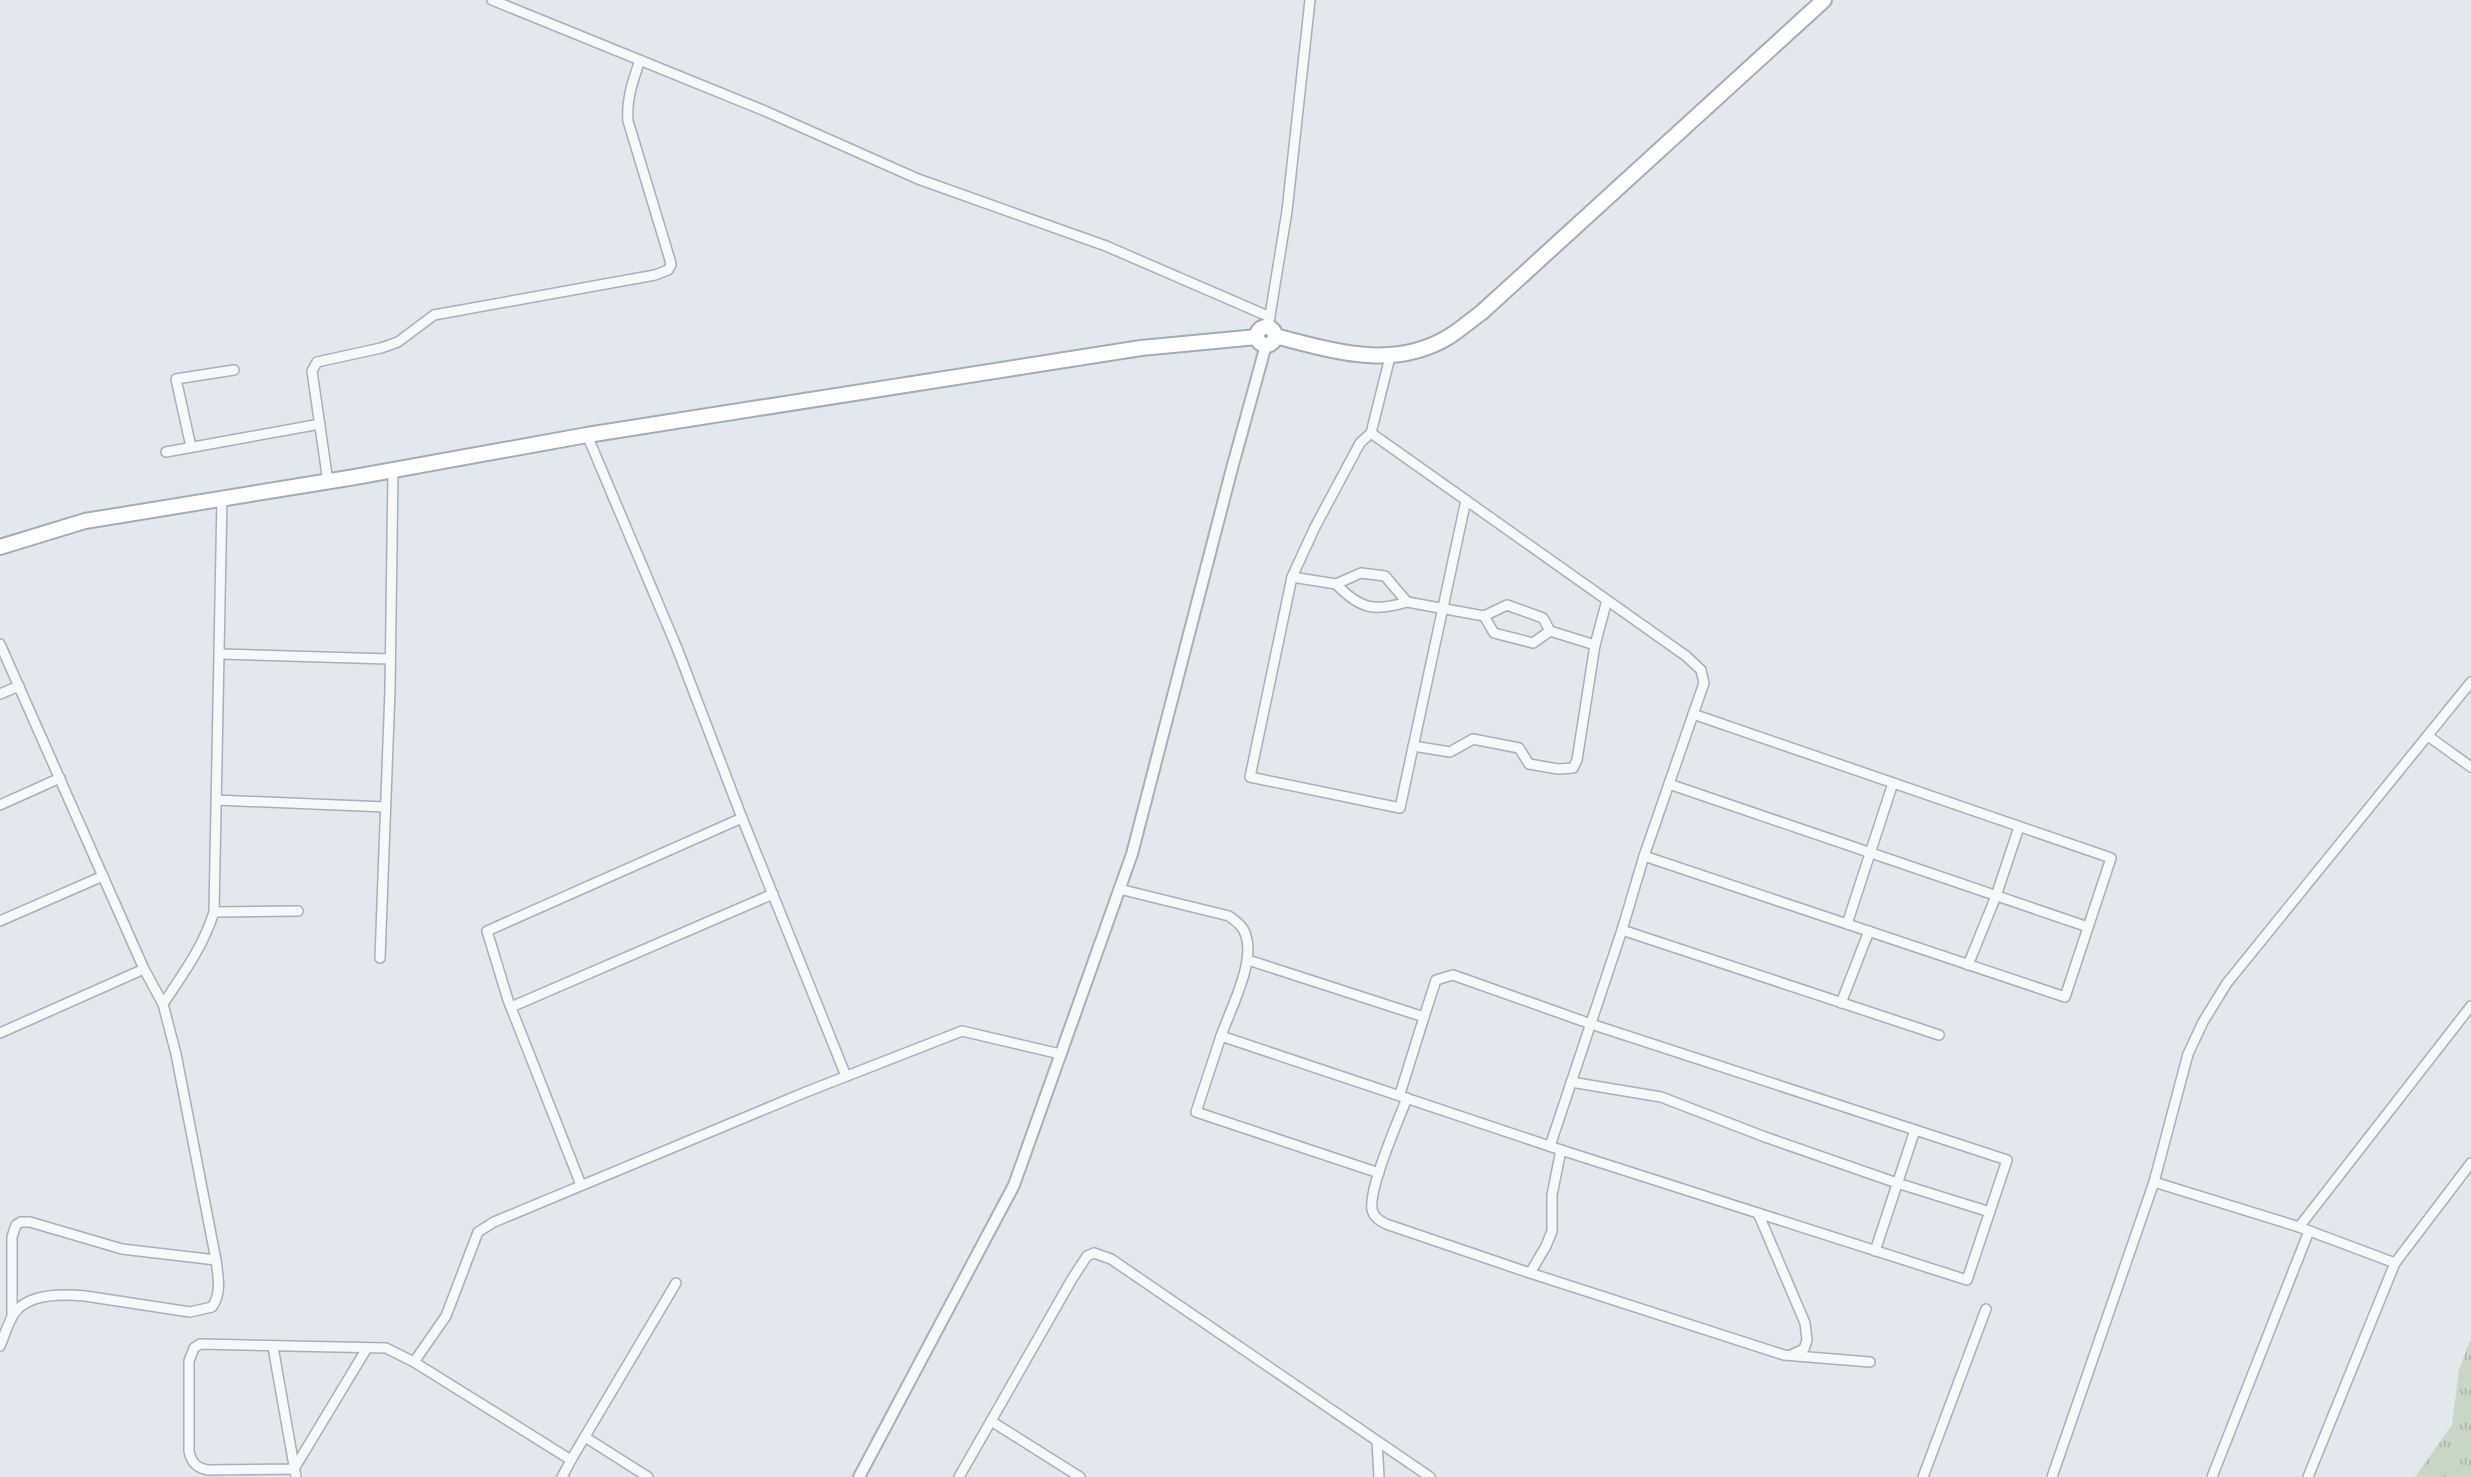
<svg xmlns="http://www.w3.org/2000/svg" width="2471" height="1477" font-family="Poppins,sans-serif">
<defs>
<pattern id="grass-tufts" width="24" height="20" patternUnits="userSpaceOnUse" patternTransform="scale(1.75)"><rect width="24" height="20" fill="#c9d6c5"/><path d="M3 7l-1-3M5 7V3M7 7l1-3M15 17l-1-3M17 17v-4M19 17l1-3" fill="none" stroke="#adb8ab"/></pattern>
</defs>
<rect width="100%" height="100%" fill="#e4e7ec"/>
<polygon fill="url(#grass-tufts)" points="2471,1338 2471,1477 2415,1477 2452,1425 2459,1370"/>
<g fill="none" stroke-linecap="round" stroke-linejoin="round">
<defs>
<g id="minor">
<polyline points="492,0 765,111 918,179 1106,246 1270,317"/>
<polyline points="1268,328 1287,211 1310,0"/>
<polyline points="1390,357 1371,433 1686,656 1701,670 1704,683 1644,856 1622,930 1550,1146"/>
<polyline points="1371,433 1360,443 1315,527 1292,577 1250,777 1400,808 1466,500"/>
<polyline points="587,435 677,648 742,818 846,1076"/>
<polyline points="191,447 176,379 234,370"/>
<polyline points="166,452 320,424"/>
<path d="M328,482L312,371L317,362L381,348L398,342L434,315L655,275L668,270L671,265L670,260L628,121C626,99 633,81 640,60"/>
<polyline points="1292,577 1336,584 1361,573 1385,576 1407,602 1484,616 1507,605 1543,618 1550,631 1595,645"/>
<path d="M1336,584C1360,609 1374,612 1407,602"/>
<polyline points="1484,616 1494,633 1533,643 1550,631"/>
<path d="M0,644L144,969L163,1004L176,1054L216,1260C218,1277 222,1293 212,1307L190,1312L85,1296C65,1294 31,1293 16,1311C8,1321 5,1335 0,1346"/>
<polyline points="220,654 390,659"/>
<polyline points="0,694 19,686"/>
<polyline points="2428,736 2471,767"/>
<polyline points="1413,746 1450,752 1473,739 1519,748 1529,764 1558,769 1573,768 1577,760 1595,645 1607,600"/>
<polyline points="1669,784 2088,927"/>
<polyline points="216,800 385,807"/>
<polyline points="0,805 60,778"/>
<polyline points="1644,856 2065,997 2111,858 1693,714"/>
<path d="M1119,889L1229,916C1237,922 1244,927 1246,936C1255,963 1230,1010 1221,1036L1561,1150L1967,1280L2007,1160L1591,1024L1453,975L1436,980L1424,1017L1248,960"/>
<polyline points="214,912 298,911"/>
<polyline points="0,921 103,876"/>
<polyline points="1847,924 1893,783"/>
<polyline points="1622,930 1939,1035"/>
<polyline points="380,958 390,690 393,470"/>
<polyline points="1968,965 1996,896 2019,827"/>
<polyline points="1841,1003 1869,931"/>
<path d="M163,1004C183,974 203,947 214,912L222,498"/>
<polyline points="2471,1006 2299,1227 2395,1263 2471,1163"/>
<polyline points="511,1007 773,894"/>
<polyline points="0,1033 144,969"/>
<polyline points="1221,1036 1196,1112 1379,1173"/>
<polyline points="1571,1082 1661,1097 1765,1137 1897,1183 1990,1212"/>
<polyline points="1400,1094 1424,1017"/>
<path d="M1407,1098C1398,1121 1369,1187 1372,1209C1373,1217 1380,1221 1386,1224L1530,1273"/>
<polyline points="1561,1150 1552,1195 1552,1231 1546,1246 1530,1273 1784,1355 1870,1362"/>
<polyline points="581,1185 508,1000 487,931 742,818"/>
<polyline points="1758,1213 1805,1323 1807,1340 1804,1349 1793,1354"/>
<polyline points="2299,1227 2154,1182 2188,1054 2203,1022 2227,983 2471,682"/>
<polyline points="1875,1251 1915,1130"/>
<polyline points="12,1316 12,1237 16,1225 21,1222 30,1222 122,1249 216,1260"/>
<polyline points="273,1347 296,1477"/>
<path d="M367,1348L294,1469L208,1470C196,1468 191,1462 189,1451V1361L194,1348L200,1344L386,1348L414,1362"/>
<polyline points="991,1421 1080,1477"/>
<polyline points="585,1437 648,1477"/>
<polyline points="1377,1441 1379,1477"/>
<polyline points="571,1460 676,1283"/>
<polyline points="562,1477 571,1460 414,1362 446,1316 478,1232 494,1222 806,1092 962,1031 1060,1054"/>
<polyline points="959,1477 1072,1279 1087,1256 1094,1253 1111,1259 1430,1477"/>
<polyline points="1923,1477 1986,1309"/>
<polyline points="2052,1477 2154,1182"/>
<polyline points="2212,1477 2309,1231"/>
<polyline points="2308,1477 2395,1263"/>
</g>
<polyline id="tertiary" points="859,1477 1014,1185 1132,854 1231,472 1266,345"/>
<g id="primary">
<circle cx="1266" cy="336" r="9"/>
<path d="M1275,336C1334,351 1394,371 1450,336C1461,329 1471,320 1481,313L1824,0"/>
<polyline points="0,547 85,521 355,477 587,435 1141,348 1257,337"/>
</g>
</defs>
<use href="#minor" stroke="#a9aeb7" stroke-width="12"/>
<use href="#tertiary" stroke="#a9aeb7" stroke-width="14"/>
<use href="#primary" stroke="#a3abb8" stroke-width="18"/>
<use href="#minor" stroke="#f7f8fa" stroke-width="9"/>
<use href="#tertiary" stroke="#f7f8fa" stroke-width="10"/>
<use href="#primary" stroke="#fff" stroke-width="14"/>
</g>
</svg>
